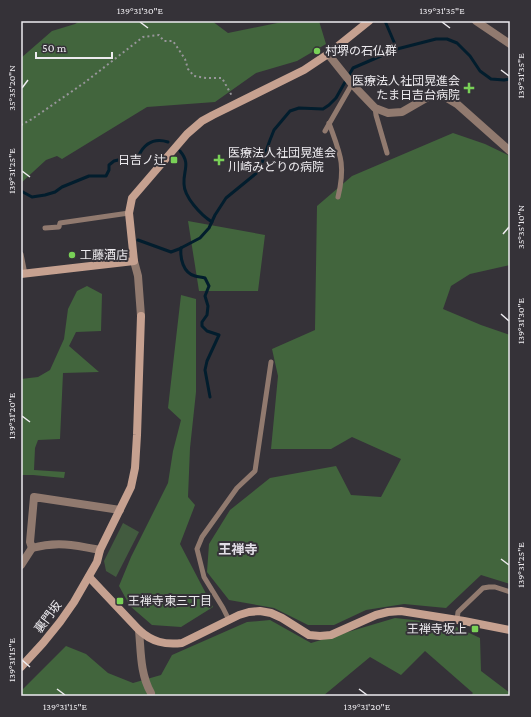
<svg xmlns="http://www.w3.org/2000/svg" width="531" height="717" font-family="'Crimson Pro','Noto Sans JP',serif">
<rect width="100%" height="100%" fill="#353238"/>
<polygon fill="#425b3f" points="123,523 139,532 116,577 106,571 104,561"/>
<g fill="#42653d">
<polygon points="80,21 212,21 228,33 287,21 319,21 326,44 297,61 256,73 215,102 147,107 62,159 57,156 46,160 21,183 21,58 52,31 75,24"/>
<polygon points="453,133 485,144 510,156 510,265 470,274 451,286 443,309 481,325 510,335 510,584 481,575 446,608 404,604 366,610 334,625 308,625 274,608 229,600 207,572 209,544 230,510 270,478 336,466 351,495 381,497 401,459 352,437 331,449 271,449 278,376 272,349 315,330 317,206 352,176"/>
<polygon points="188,221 265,235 258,291 199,291"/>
<polygon points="87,286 102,294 101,331 76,332 69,346 99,372 63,373 60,439 38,440 35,448 34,470 65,472 64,478 33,475 21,475 21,418 23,414 21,414 21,379 38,377 50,370 64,339 68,309 77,291"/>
<polygon points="181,295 196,299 196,392 190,448 188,497 195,505 180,544 213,607 181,627 152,625 130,606 119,586 131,557 168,483 173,451 181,420 168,408"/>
<polygon points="395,618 450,624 480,638 481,671 510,693 510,696 470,696 473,693 425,651 401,675 370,657 323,696 21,696 21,691 66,646 86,654 108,673 133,683 161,675 172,655 247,622 270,620 311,643"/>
</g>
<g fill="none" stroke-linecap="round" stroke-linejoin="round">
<g stroke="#021d2d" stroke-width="3">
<polyline points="385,21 397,49"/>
<path d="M180,151C191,164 183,170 184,184C184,197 201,215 212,222"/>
<path d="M21,191L32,197L45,195L55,192L62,187L89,176H106L109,170V165L114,161L139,155C145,143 155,138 168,142"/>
<polyline points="138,240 171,252 179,249 200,238 209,228 215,215 226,198 259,171 270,140 274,130 290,111 299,108 323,109 329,105 336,98 353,68 397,49 436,39 447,39 457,43 470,56 480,71 491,79 504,80 510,79"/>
<path d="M181,248C180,258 183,273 195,276C198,277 202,277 205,278L209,286L205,296L208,306L207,315L202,322V326L207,331L219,335L207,361L205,370L210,397"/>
</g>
<polyline stroke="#98969b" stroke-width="2" stroke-dasharray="2 3" stroke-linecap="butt" points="21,125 32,119 84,83 143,37 159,35 164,41 173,41 185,59 188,69 194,76 206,78 222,78 232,96"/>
<g stroke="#917a6f" stroke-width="5">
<polyline points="375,108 376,115 387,153"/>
<path d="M329,123C340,154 346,164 338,197"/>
<polyline points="325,131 352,84"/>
<polyline points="45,228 59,227 60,223 129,213"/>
<polyline points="21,254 25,274"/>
<polyline points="229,620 223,608 204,577 197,549 202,537 237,488 255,471 271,362"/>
<polyline points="457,620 458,612 483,588 489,587 495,587 510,592"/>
</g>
<g stroke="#917a6f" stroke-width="8">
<polyline points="476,21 510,44"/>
<polyline points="328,54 352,84 375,108 388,113 402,112 428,97 442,95 457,104 510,151"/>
<polyline points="134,261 138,276 141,316"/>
<path d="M100,550C75,545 57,541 32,548L30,542L34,497L120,510"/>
<polyline points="21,565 32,548"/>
<path d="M139,630C141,651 140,674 151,693"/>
</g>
<g stroke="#c6a190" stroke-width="8">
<polyline points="21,274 134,261 129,213 132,198 187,134 202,121 213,115 304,70 328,54 369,21"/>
<path d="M89,577L139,630C152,642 165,645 182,643L239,615L249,612L260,611L271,613L282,618L309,635L320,636L331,635L376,615L388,612L401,611L464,621L510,630"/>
<polyline points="21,667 43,643 60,622 74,602 97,562 100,550 131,487 135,468 137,435 141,316"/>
</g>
</g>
<path fill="none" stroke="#edebef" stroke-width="1.5" d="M140,22L148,28M442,22L450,28M501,70L509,76M22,88L28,80M22,171L30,177M503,234L509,227M501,314L509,321M22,416L30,422M501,559L509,565M22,660L30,667M57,689L65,695M359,689L367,695"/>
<g fill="#79d157" stroke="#353238" stroke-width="1.5">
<circle cx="317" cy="51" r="4"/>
<path d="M467 82h4v4h4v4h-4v4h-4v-4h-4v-4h4z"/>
<rect x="170" y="156" width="8" height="8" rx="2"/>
<path d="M217 154h4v4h4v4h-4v4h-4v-4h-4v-4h4z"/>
<circle cx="72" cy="255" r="4"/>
<rect x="116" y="597" width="8" height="8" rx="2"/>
<rect x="471" y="625" width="8" height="8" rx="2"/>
</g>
<g text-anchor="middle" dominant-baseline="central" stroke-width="4" stroke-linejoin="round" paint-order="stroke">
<g font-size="12" fill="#edebef" stroke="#353238" text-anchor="start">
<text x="325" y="51">村堺の石仏群</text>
<text x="460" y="81" text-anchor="end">医療法人社団晃進会<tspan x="460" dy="14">たま日吉台病院</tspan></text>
<text x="228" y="153">医療法人社団晃進会<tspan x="228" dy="14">川崎みどりの病院</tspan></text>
<text x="166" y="160" text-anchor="end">日吉ノ辻</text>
<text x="80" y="255">工藤酒店</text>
<text x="128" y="601">王禅寺東三丁目</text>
<text x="467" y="629" text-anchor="end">王禅寺坂上</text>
</g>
<g font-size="12" fill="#edebef" stroke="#353238">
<text transform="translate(48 617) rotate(-53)">裏門坂</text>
</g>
<g font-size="13" font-weight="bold" fill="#e2dee7" stroke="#353238">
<text x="238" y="549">王禅寺</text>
</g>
</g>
<rect width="531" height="717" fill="none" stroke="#353238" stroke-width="44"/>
<path d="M36 52v6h76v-6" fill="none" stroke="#edebef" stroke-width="2"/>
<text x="42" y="52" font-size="12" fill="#edebef" stroke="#353238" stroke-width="3" paint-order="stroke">50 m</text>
<rect x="22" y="22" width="487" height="673" fill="none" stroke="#edebef" stroke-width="1.5"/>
<g font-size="10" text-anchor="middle" fill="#edebef">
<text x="140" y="14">139°31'30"E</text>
<text x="442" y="14">139°31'35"E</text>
<text transform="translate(520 76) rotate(-90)" y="4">139°31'35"E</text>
<text transform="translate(11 88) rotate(-90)" y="4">35°35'20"N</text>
<text transform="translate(11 171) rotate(-90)" y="4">139°31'25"E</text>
<text transform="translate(520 227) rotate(-90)" y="4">35°35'10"N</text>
<text transform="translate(520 321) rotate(-90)" y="4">139°31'30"E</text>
<text transform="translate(11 416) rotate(-90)" y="4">139°31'20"E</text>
<text transform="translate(520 565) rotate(-90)" y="4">139°31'25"E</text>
<text transform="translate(11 660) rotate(-90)" y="4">139°31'15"E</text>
<text x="65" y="710">139°31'15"E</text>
<text x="367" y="710">139°31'20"E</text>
</g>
</svg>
